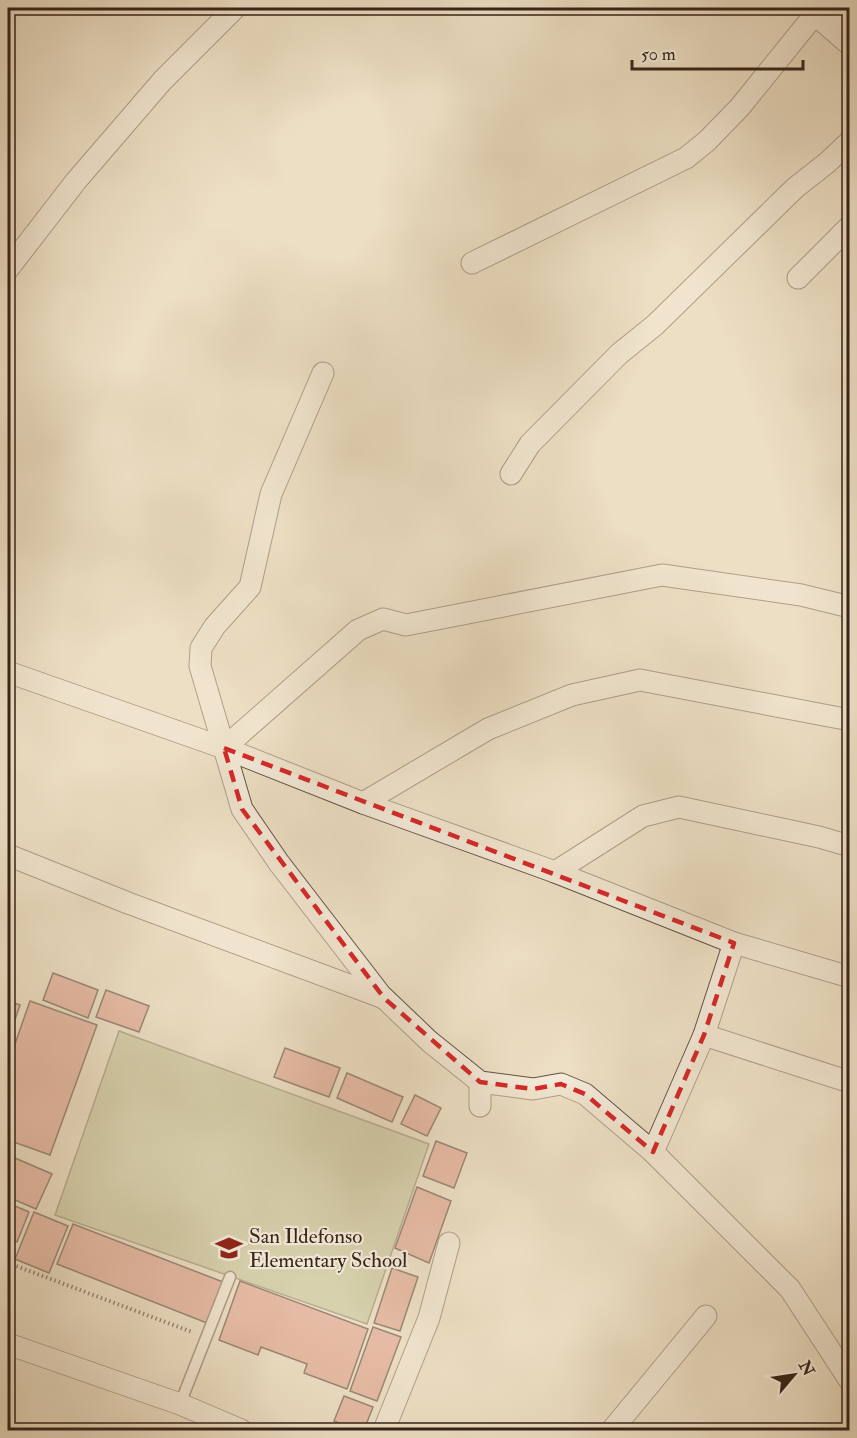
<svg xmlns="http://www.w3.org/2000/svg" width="857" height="1438" font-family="'IM FELL Double Pica',serif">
<rect width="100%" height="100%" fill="#eddfc4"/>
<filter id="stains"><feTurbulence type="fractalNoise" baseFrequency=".00333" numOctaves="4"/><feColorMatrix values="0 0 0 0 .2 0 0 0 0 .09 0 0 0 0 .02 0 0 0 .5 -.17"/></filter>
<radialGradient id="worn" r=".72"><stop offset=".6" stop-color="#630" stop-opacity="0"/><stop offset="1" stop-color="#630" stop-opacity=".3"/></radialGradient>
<polygon fill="#bcc191" stroke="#797254" stroke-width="1.5" points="119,1031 429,1144 367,1324 55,1215"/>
<g fill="#e09282" stroke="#362318" stroke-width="1.5">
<polygon points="8,957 13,959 8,977"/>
<polygon points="53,973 98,990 88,1018 43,1000"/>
<polygon points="106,990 149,1006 139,1032 96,1017"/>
<polygon points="8,1001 20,1005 8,1040"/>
<polygon points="30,1001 97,1025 50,1155 8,1140 8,1064"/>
<polygon points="285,1048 340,1068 329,1097 274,1077"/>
<polygon points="347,1073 403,1097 392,1122 337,1098"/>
<polygon points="415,1095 441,1108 427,1136 401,1124"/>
<polygon points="436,1141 467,1153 454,1188 423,1176"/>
<polygon points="8,1155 52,1174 36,1209 8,1197"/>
<polygon points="417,1187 451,1201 429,1263 395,1248"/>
<polygon points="8,1203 29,1212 17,1242 8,1238"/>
<polygon points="34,1212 68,1226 49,1273 15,1259"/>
<polygon points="73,1224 223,1282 207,1323 57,1264"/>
<polygon points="392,1268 418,1277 400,1331 374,1323"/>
<polygon points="240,1281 368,1329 347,1389 304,1373 307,1364 261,1347 258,1355 219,1340"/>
<polygon points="373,1327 401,1337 377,1401 350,1391"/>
<polygon points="344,1396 373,1407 364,1430 357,1430 334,1421"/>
</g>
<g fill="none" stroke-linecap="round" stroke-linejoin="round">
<defs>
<polyline id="service" points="180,1404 230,1277"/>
<g id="minor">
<polyline points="472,263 686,158 707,141 740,107 820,8"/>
<polyline points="8,269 76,181 163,80 235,8"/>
<polyline points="798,278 850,226"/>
<polyline points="323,373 271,494 250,587 215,626 201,648 200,666 242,809 279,863 383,998"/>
<polyline points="511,474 530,444 619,354 655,325 795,188 828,162 850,141"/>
<polyline points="8,672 224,748 363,803 555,872 734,943 850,977"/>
<polyline points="224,748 358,630 383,619 406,625 662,575 801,595 850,607"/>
<polyline points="363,803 488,729 572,695 640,680 850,720"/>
<polyline points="8,855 128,903 384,998 429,1041 480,1082 533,1089 561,1084 585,1094 653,1152 790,1289 850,1381"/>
<polyline points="555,872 643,816 679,807 819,837 850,846"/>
<polyline points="704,1035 850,1082"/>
<polyline points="480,1082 480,1106"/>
<polyline points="653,1152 704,1035 734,943"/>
<polyline points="8,1344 180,1404 241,1430"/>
<polyline points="384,1430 429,1318 449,1243"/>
<polyline points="612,1430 706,1316"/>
</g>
<polyline id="tertiary" points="812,8 850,41"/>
</defs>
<use href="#service" stroke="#645243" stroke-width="13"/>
<use href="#minor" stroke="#645243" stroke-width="23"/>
<use href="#tertiary" stroke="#645243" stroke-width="29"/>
<polyline stroke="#362318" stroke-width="4" stroke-dasharray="1.5 3" stroke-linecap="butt" points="8,1263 192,1332"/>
<use href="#service" stroke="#f3ead9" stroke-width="10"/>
<use href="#minor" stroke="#f3ead9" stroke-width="21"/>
<use href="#tertiary" stroke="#f3ead9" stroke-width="27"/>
</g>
<path d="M0 0H857V1438H0ZM224,748L734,943L704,1035L653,1152L585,1094L561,1084L533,1089L480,1082L384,998L242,809Z" fill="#eddfc4" fill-opacity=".55" fill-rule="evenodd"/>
<path fill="none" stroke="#d62828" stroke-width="4.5" stroke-dasharray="12 8" stroke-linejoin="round" d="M224,748L734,943L704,1035L653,1152L585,1094L561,1084L533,1089L480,1082L384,998L242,809Z"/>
<defs>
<symbol id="school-bare" viewBox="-9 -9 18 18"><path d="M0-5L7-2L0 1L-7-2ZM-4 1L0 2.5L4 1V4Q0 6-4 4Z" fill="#8f2418" stroke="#f3ead9" stroke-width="2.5" paint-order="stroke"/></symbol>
</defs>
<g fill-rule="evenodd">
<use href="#school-bare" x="210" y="1229" width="38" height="38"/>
</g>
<g text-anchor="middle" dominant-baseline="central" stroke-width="4.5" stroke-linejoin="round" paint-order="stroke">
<g font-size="21" fill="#362318" stroke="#f3ead9" text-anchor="start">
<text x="249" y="1236">San Ildefonso<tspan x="249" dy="24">Elementary School</tspan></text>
</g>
</g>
<rect width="857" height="1438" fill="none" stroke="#eddfc4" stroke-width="30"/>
<rect x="9" y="9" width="839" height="1420" fill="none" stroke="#362318" stroke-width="3"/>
<rect x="15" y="15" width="827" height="1408" fill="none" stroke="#362318" stroke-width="1.5"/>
<g transform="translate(794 1375) rotate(61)" stroke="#f3ead9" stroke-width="4.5" paint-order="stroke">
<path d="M0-4.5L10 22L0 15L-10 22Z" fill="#362318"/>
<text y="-9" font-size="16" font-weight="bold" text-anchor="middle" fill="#362318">N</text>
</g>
<path d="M632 60v9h171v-9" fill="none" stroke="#362318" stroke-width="3"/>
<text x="641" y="60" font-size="18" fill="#362318" stroke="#f3ead9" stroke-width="4.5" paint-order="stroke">50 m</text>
<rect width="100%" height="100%" filter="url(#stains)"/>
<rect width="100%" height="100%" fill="url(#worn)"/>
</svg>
